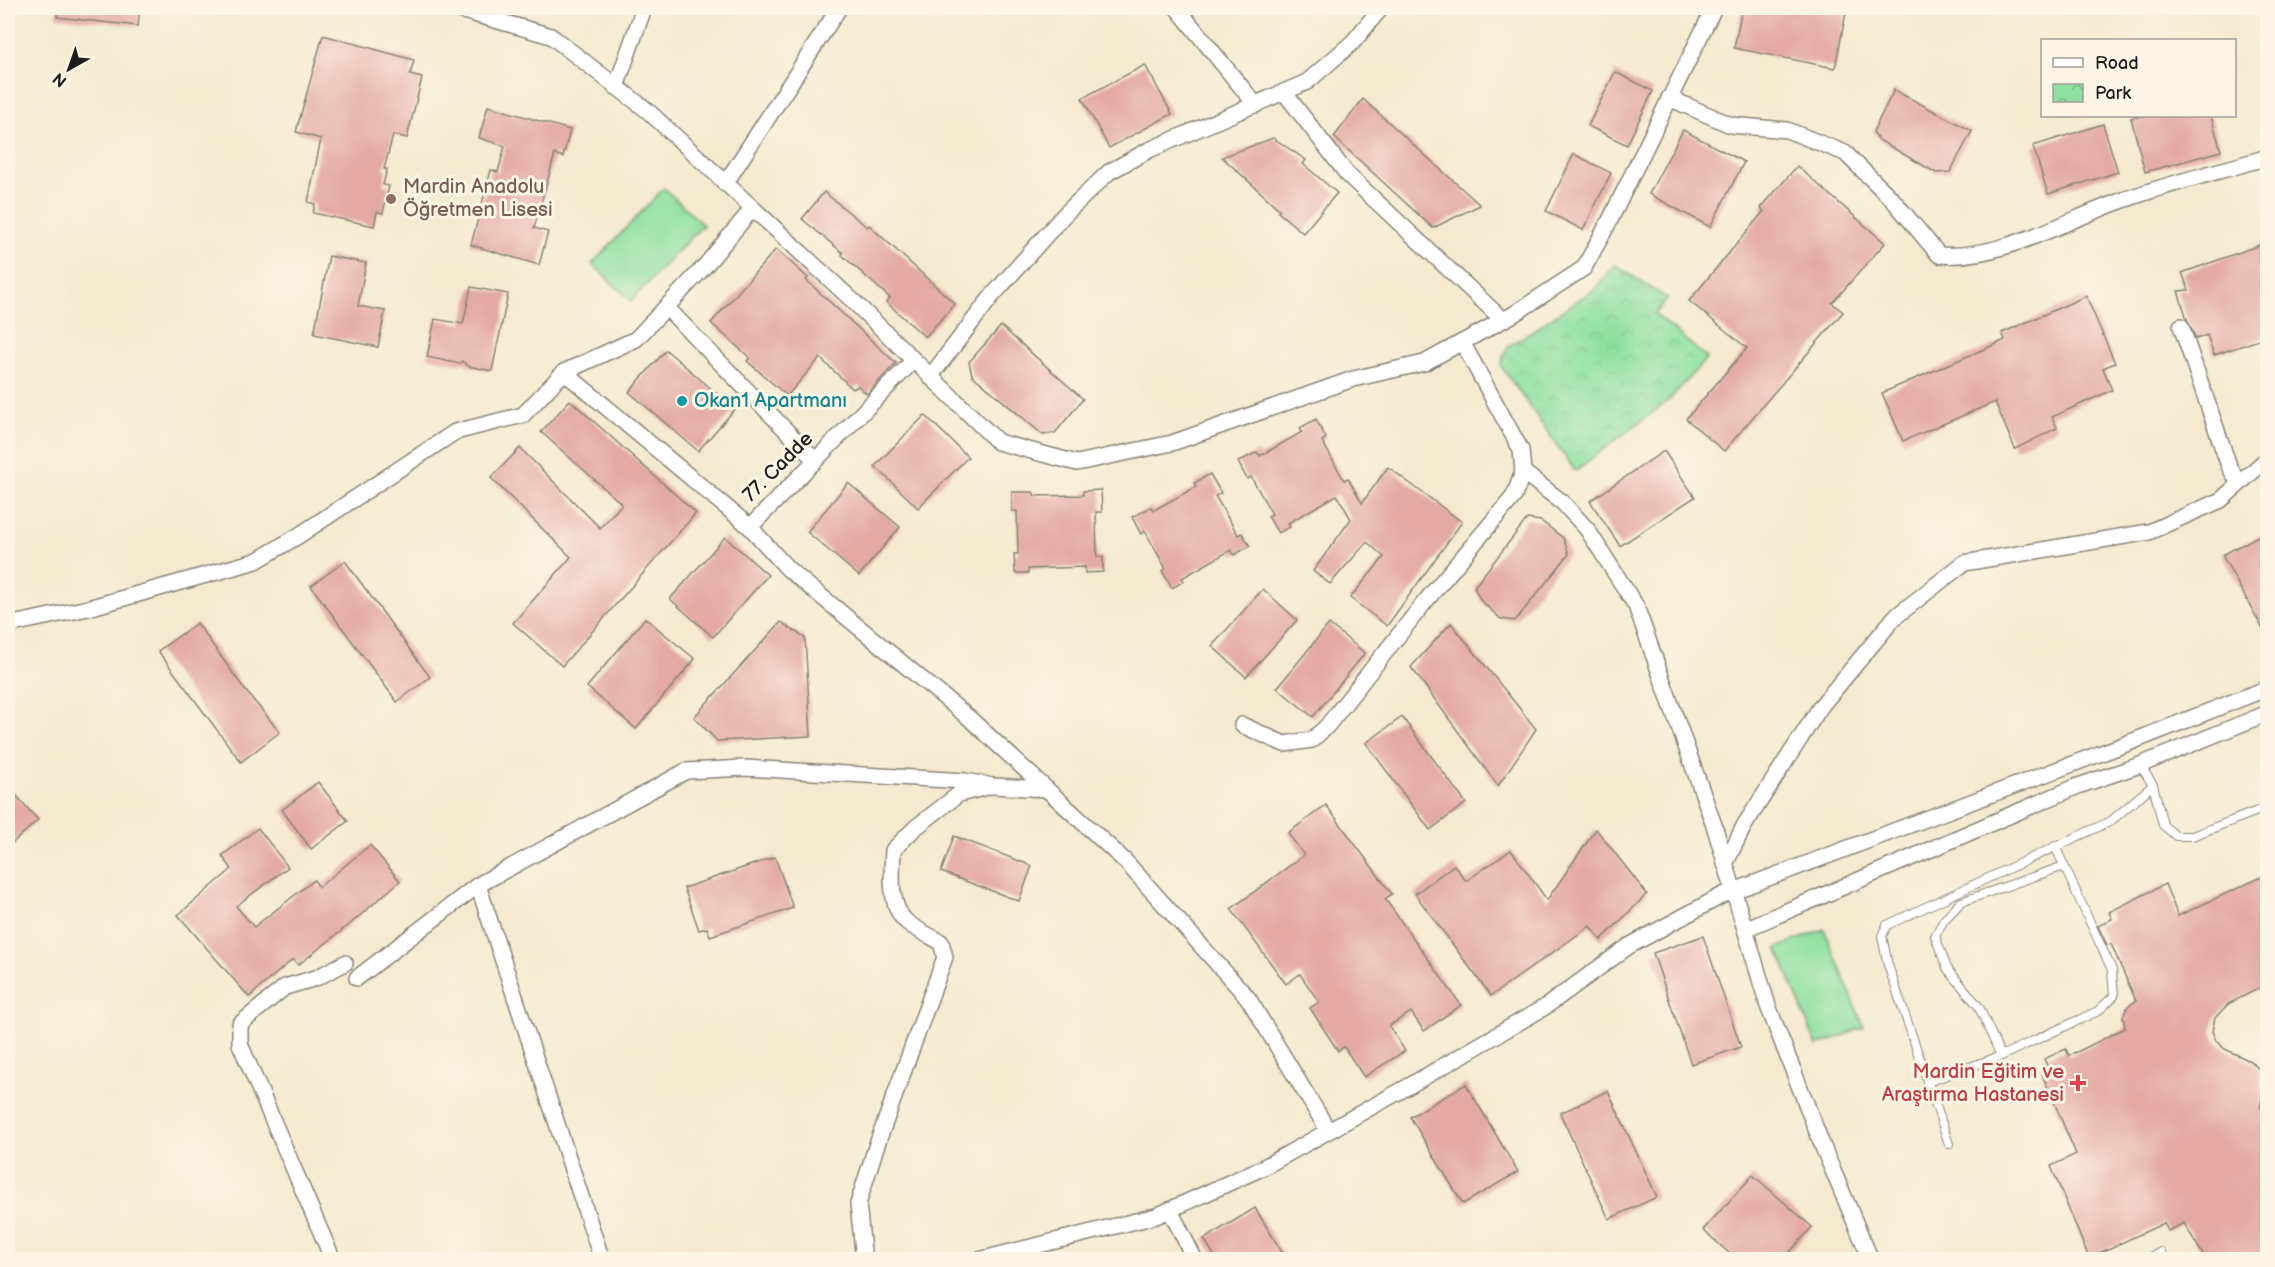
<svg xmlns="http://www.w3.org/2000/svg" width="2275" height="1267" font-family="'Balsamiq Sans',sans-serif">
<defs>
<pattern id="park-crowns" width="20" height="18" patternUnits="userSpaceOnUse" patternTransform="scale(1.5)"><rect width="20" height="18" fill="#8de0a1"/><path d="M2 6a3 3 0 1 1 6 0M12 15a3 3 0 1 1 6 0" fill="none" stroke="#79c08a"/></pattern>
</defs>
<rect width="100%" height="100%" fill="#fcf5e5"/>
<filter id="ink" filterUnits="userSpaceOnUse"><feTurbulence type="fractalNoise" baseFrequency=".0167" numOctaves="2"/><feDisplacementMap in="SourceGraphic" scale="12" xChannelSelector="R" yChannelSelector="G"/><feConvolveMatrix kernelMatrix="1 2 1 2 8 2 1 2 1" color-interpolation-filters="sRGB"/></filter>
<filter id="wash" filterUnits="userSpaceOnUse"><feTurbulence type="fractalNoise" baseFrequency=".008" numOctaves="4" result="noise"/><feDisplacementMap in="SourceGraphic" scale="24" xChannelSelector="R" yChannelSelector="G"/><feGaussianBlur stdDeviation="1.35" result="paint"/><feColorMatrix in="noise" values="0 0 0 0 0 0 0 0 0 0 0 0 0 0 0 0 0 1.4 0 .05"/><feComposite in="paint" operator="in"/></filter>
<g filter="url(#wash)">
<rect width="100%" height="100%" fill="#f5ead0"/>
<polygon fill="url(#park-crowns)" stroke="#547e5e" stroke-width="1.5" points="1615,265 1668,299 1655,314 1707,358 1669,400 1575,471 1501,366 1503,356 1509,346 1595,289"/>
<g fill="#8de0a1" stroke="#547e5e" stroke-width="1.5">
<polygon points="664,188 703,225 631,301 592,264"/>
<polygon points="1824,929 1864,1027 1817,1046 1777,948"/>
</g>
<g id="blocks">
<g fill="#e3a9a3">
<polygon points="57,8 140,8 138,26 57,17"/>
<polygon points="1742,8 1847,8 1835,68 1734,48"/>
<polygon points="323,35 414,60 410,75 422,78 407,138 393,135 384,169 387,169 383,185 389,186 383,213 377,212 374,226 313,213 315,204 308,202 321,139 296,132"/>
<polygon points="1145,65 1172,114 1109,148 1082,98"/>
<polygon points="1615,72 1653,91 1627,145 1588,126"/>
<polygon points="1894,90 1972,131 1950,172 1936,173 1879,140 1873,132"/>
<polygon points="1363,99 1480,205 1433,228 1334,137"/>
<polygon points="488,106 570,130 563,157 555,154 534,228 548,232 539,265 471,245 491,170 498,172 505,146 479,138"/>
<polygon points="2142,116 2211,116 2221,151 2145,172 2131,118"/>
<polygon points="2103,124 2118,172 2048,194 2033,146"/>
<polygon points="1683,130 1744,162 1710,227 1649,194"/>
<polygon points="1273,138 1306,160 1303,164 1337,193 1303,233 1278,212 1280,210 1222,157"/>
<polygon points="1574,154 1611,173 1583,230 1546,211"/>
<polygon points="1797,166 1885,243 1832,303 1843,312 1724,451 1686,419 1747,348 1689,301 1764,211 1761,208"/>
<polygon points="824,192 867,227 869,225 955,304 925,337 886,302 890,298 842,255 843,253 802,219"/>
<polygon points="2268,242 2268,337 2214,355 2207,335 2196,339 2187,319 2178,291 2189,290 2182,273"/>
<polygon points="776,249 808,278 806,280 896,363 867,394 858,386 853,389 820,358 787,396 747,361 750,358 711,323"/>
<polygon points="329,256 366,263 358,306 385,311 378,347 314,334"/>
<polygon points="471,287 508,294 492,371 468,366 462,361 460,364 427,357 435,319 463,324"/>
<polygon points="2086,296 2115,363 2103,368 2112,390 2052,417 2057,428 2015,449 1995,402 1903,441 1882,393 2005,340 2002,333"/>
<polygon points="1001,326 1083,399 1055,433 1043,435 972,375 969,362"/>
<polygon points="666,350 735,409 698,451 629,392"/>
<polygon points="570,400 696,513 562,666 513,623 571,557 491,478 520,448 600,528 622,504 541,432"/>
<polygon points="925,415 968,457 918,508 875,466"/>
<polygon points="1316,419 1326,438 1322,441 1344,480 1348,478 1362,503 1388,467 1462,522 1387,626 1350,598 1384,557 1367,542 1330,584 1313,571 1351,519 1337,495 1288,523 1290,527 1278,533 1268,516 1272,514 1251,477 1247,479 1238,462 1257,452 1260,456 1302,432 1300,428"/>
<polygon points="1664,451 1695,497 1620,546 1590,501"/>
<polygon points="1210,474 1221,493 1215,496 1238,535 1242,533 1250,546 1234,555 1231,550 1182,578 1184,581 1172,588 1162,571 1166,569 1145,531 1141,534 1132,517 1151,507 1154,510 1196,487 1194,483"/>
<polygon points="848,483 900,527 859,576 807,532"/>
<polygon points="1101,490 1102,512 1096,512 1097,557 1103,557 1103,572 1085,573 1085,567 1028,569 1028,573 1015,573 1014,554 1018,554 1017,511 1012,511 1012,492 1033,492 1035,496 1083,495 1083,491"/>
<polygon points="1527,519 1541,521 1563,538 1569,554 1515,621 1501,619 1481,601 1474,587"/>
<polygon points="2268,531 2268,638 2222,555"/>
<polygon points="725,537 768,575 713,637 670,599"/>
<polygon points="345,561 430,677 397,702 311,586"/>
<polygon points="1263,589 1297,620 1246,677 1212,646"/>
<polygon points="645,618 695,659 636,729 587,687"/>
<polygon points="781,622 805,638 811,736 717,741 694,717"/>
<polygon points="197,623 245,690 280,732 241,762 158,651"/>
<polygon points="1451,623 1536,729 1498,786 1411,667"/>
<polygon points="1329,624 1365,653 1313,717 1277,688"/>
<polygon points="1402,717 1466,803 1430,830 1366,743"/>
<polygon points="318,782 348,821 311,849 282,810"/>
<polygon points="8,786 38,820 8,847"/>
<polygon points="1326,805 1392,894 1385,899 1461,1005 1424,1031 1411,1012 1389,1026 1405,1051 1364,1077 1344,1047 1338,1051 1310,1008 1319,1002 1300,974 1286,984 1231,909 1304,855 1288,833"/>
<polygon points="258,828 288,867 236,906 254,927 314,880 319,887 370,845 400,881 349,925 298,965 293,959 249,997 178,915 232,869 222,856"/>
<polygon points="1596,829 1647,894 1601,940 1590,926 1491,996 1415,894 1454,865 1466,881 1511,850 1547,900"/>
<polygon points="954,836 1032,866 1019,901 941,872"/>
<polygon points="775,857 793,908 710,936 707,928 699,930 684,888"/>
<polygon points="2268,874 2268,984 2228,1004 2215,1018 2212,1031 2216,1041 2225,1049 2250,1061 2260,1070 2263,1096 2260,1106 2268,1123 2268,1260 2206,1260 2184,1223 2168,1231 2164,1223 2089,1258 2051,1166 2076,1154 2042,1074 2050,1071 2044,1059 2066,1049 2069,1056 2125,1028 2123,1016 2128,1006 2136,1001 2111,944 2107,945 2098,926 2112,919 2109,912 2165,884 2178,916"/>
<polygon points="1703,936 1741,1047 1691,1064 1653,953"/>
<polygon points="1466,1084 1518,1172 1463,1204 1410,1117"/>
<polygon points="1608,1091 1657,1197 1609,1219 1560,1113"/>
<polygon points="1753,1175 1812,1227 1783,1260 1737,1260 1703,1230"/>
<polygon points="1255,1208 1287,1260 1217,1260 1204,1239"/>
</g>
</g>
</g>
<g filter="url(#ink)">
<use href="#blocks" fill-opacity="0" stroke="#888376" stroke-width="1.5"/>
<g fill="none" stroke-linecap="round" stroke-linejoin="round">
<defs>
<g id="service">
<polyline points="2140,765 2153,785 2163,825 2176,836 2192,836 2268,807"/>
<polyline points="2001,1056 1979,1007 1947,968 1935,936 1944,920 1961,902 2064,866"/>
<polyline points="1927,1082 2001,1056 2098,1011 2114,996 2112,970 2055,846"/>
<polyline points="1949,1144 1888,965 1882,936 1887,925 2111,821 2153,785"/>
<polyline points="2146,1260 2161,1252"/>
</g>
<g id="minor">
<polyline points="453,8 551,36 648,111 852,300 998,442 1077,463 1172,443 1353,379 1424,363 1514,314 1584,268 1610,220 1714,8"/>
<polyline points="1177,8 1256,105"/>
<polyline points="616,87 644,8"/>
<polyline points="1284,92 1347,174 1503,320"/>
<path d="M1669,98L1731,125L1787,130L1845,153L1893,200L1939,255C1998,260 2063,222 2118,202C2166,184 2218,172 2268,157"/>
<polyline points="725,184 839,8"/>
<polyline points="666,307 815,460"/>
<polyline points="2181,326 2229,466 2239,484"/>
<polyline points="564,372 750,527 788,569 969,718 1125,861 1248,998 1328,1130"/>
<polyline points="930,377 992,296 1064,215 1109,172 1149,150 1307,82 1353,42 1381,8"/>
<polyline points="1523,472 1562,502 1587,529 1636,606 1714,825 1768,1006 1825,1152 1871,1260"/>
<polyline points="750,527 913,361"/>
<polyline points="8,625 88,608 256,561 298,536 455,432 523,415 564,372 636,339 705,266 752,209"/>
<polyline points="1242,725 1284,744 1312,740 1327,726 1424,603 1514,496 1523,472 1521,450 1462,342"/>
<polyline points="1725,864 1744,826 1821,706 1895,617 1964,563 2149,532 2221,500 2268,458"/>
<polyline points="478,885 602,1260"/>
<polyline points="1745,929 2078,786 2140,765 2268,713"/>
<polyline points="357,978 478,885 686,771 745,768 965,781 993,786 1046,789"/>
<polyline points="1170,1210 1195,1260"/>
<polyline points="333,1260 240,1044 240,1024 285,987 316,978 345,963"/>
<path d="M864,1260L858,1204L876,1147L945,957L941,942C930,936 917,930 908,923C888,908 892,871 893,850L915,828L959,794L988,787"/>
<polyline points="979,1260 1156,1216 1264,1167 1402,1090 1545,1007 1629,946 1723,895 2131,742 2268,688"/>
</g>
</defs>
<use href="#service" stroke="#888376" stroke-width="10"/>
<use href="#minor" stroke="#888376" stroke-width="18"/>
<use href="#service" stroke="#fff" stroke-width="8"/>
<use href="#minor" stroke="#fff" stroke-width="15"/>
</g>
</g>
<circle fill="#8d6e63" stroke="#fcf5e5" stroke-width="2" cx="391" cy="199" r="6"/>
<circle fill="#0f9aa8" stroke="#fcf5e5" stroke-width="2" cx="682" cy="401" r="6"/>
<path fill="#e0444e" stroke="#fcf5e5" stroke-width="2" d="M2075 1074h6v6h6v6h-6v6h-6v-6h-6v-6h6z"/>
<g text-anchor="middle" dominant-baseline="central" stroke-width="6" stroke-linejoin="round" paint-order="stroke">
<g font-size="20" fill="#785e54" stroke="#fcf5e5" text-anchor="start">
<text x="403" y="187">Mardin Anadolu<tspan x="403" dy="23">Öğretmen Lisesi</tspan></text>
</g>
<g font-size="20" fill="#0d838f" stroke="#fcf5e5" text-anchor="start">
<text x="694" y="401">Okan1 Apartmanı</text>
</g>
<g font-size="20" fill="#1c1c1c" stroke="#fcf5e5">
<text transform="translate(778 467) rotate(-45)">77. Cadde</text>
</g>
<g font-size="20" fill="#be3a42" stroke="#fcf5e5" text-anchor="end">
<text x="2064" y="1072">Mardin Eğitim ve<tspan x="2064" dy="23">Araştırma Hastanesi</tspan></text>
</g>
</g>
<rect width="2275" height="1267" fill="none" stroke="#fcf5e5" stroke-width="30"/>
<rect x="2041" y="39" width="195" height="78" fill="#fcf5e5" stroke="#a29e95" stroke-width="1.5"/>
<rect x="2053" y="58" width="30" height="9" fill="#ffffff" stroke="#a29e95" stroke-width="1.5"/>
<text x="2095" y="69" font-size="18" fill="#1c1c1c">Road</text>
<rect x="2053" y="84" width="30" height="18" fill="url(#park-crowns)" stroke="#a29e95" stroke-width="1.5"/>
<text x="2095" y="99" font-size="18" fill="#1c1c1c">Park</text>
<g transform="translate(69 69) rotate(220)" stroke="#fcf5e5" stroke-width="4.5" paint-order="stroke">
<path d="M0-4.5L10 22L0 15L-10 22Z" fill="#1c1c1c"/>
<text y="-9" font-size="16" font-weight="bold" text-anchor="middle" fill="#1c1c1c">N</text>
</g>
</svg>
